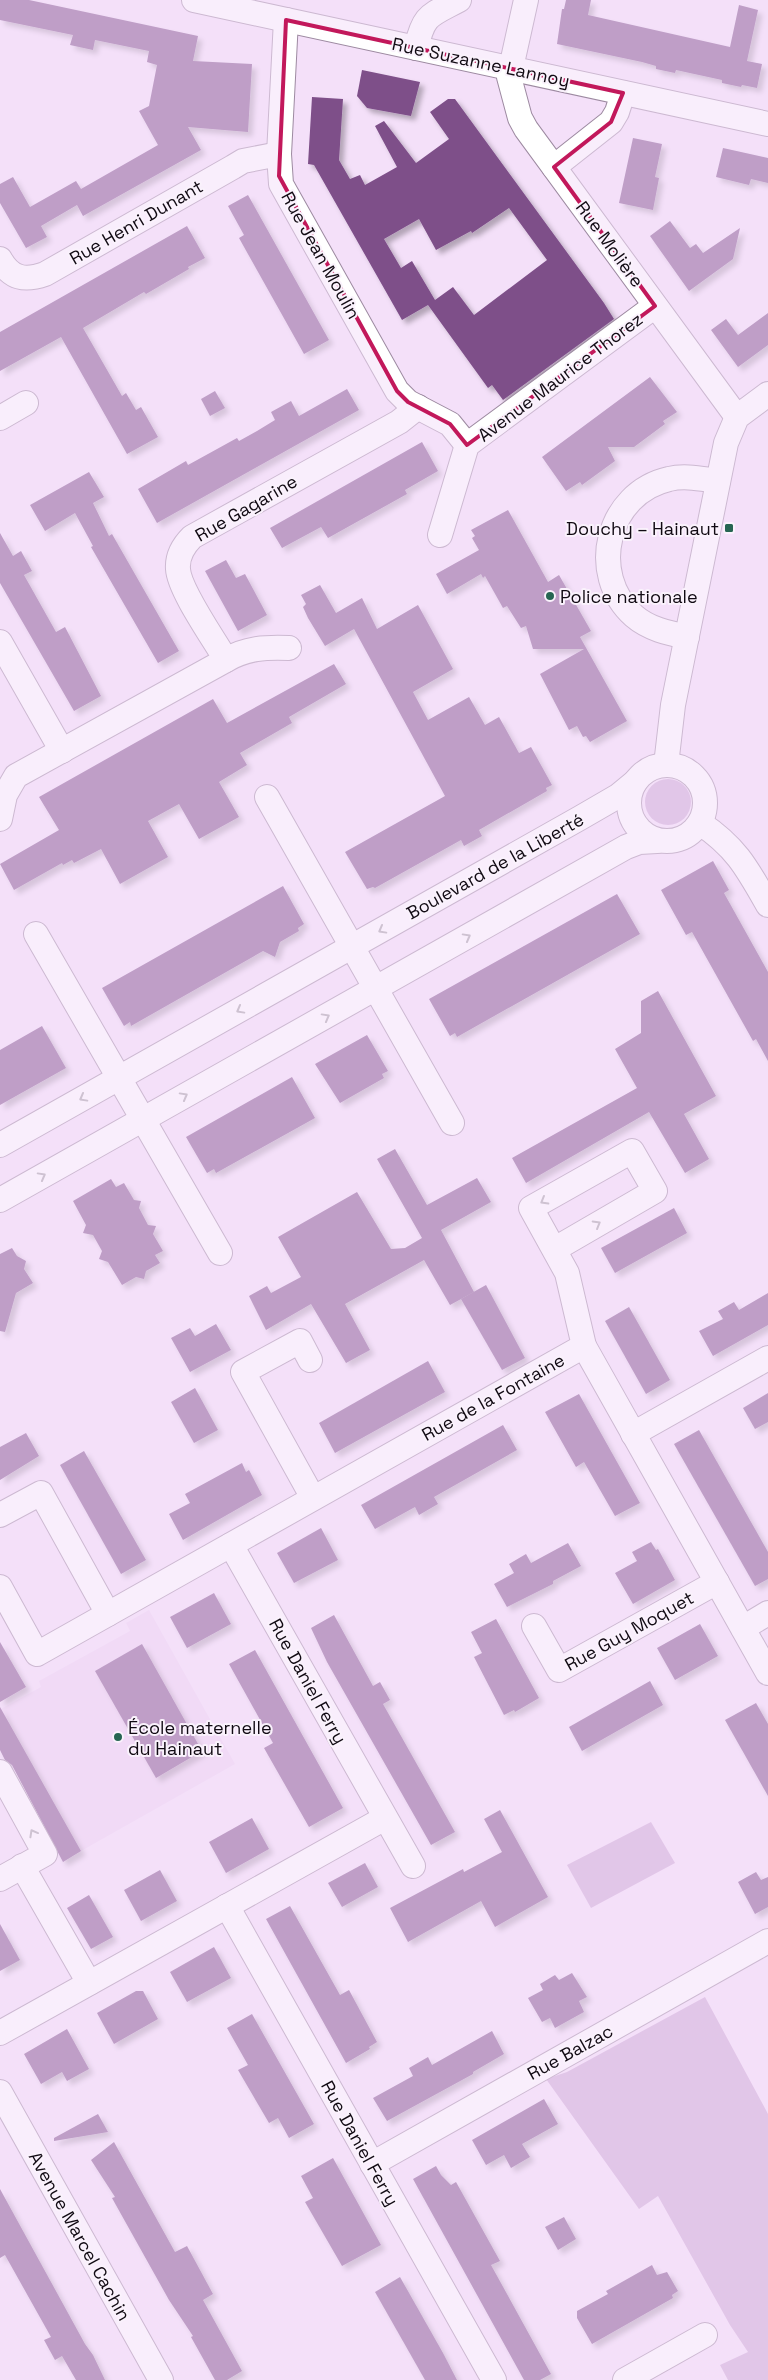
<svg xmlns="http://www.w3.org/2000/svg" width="768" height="2380" font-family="'Space Grotesk',sans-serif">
<defs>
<filter id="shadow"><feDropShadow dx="4.5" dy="4.5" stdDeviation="2.5" flood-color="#0004"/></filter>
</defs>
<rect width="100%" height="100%" fill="#f4e0f9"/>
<polygon fill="#edd3f2" points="149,1610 235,1764 81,1851 1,1709 41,1687 39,1681 130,1631 126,1623"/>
<g fill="#cba6d3">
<circle cx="668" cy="802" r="23"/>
<polygon points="651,1822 675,1863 591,1908 567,1865"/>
<polygon points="705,1997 768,2114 768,2380 728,2380 720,2365 748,2352 730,2325 658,2196 639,2209 546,2079 567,2072"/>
</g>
<g fill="#7e4f89" fill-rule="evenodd" filter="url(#shadow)">
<polygon points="0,0 29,0 198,36 193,61 252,64 248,132 188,127 201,150 83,216 77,205 41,226 47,237 26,248 0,203 0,184 13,177 30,207 76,181 81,189 158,145 139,111 149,106 157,65 147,62 149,51 95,40 93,50 70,45 73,35 0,20"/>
<polygon points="566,0 591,0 588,15 730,47 739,5 758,10 747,61 762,64 757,88 742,85 741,87 722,83 722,80 676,70 675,73 656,69 656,66 642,62 557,44 562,9 564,9"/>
<polygon points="362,70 420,82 411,116 367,108 357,96"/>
<path d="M312,97L343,99L339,160L350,179L360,175L365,185L397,167L375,126L384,121L416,163L449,139L430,112L448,99H455L604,303L614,319L503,400L492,385L488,388L428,305L402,320L314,165L308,164ZM509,208L547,260L474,315L453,287L435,300L412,261L401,268L384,239L419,219L436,250L471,231L472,233Z"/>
<polygon points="633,138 662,144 655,177 659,178 653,210 619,203"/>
<polygon points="723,148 768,158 768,183 751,179 749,185 716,177"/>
<polygon points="248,195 329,340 304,354 239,238 244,235 228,206"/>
<polygon points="670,221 690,248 696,244 703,253 740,228 733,259 689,291 650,236"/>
<polygon points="187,226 205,258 188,267 189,269 146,294 144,292 83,328 122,396 126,393 136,410 141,407 158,437 127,454 61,337 0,371 0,332"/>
<polygon points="768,313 768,345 738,367 711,330 726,319 738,335"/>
<polygon points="650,377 677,412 663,421 665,424 634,447 608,447 615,461 582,485 580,482 566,491 542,457"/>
<polygon points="347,389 359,410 157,523 138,489 186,461 188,465 237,438 239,441 257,431 275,420 271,412 291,401 299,416"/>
<polygon points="215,391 225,408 210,416 201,399"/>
<polygon points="422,442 438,471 405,490 407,494 328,538 321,527 282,548 270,528"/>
<polygon points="89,472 104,497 93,503 109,536 112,534 179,651 158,663 91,547 93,546 75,513 45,531 30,505"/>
<polygon points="508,510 548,582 559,575 591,631 580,637 627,721 590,742 586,736 583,737 577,726 569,730 540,674 584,649 533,649 526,626 521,628 507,606 503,608 485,576 483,578 481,574 447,594 436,574 479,550 472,538 475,536 471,530"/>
<polygon points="0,533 13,556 21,551 32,571 24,575 56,632 65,627 101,696 74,711 0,583"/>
<polygon points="226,560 236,578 245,574 267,615 238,631 205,571"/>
<polygon points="320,585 336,613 362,598 377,629 418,605 453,669 413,692 428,720 469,697 485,725 499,717 519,753 531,747 552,785 546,788 547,791 479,830 482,836 464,846 461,840 375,888 373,887 367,889 345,852 445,796 354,629 325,646 308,618 303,607 306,604 301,595"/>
<polygon points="334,664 346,684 289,717 292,723 240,753 247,765 219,782 239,817 199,839 179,804 148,821 168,857 120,884 101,849 74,863 72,860 63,865 62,863 14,890 0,864 59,830 39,797 213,699 227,723"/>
<polygon points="713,861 729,890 724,893 768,972 768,1061 756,1039 753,1041 692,932 686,935 661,890"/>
<polygon points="283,886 304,924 298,928 299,931 280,942 275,957 263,951 131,1026 130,1022 124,1026 102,988"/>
<polygon points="617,894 640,934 457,1037 455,1033 450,1036 429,999"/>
<polygon points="658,991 716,1096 684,1114 709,1159 685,1173 649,1112 526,1183 512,1158 637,1088 615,1049 641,1033 641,1001"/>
<polygon points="42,1026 66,1068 0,1105 0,1050"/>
<polygon points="367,1035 388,1071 382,1074 384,1078 340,1103 315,1064"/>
<polygon points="292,1077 315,1118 216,1173 214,1169 207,1173 186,1137"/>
<polygon points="395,1149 427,1205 477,1178 491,1202 441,1230 474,1292 450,1305 424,1260 345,1304 370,1350 346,1363 311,1304 266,1330 249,1296 267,1286 271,1293 301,1277 278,1237 357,1192 391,1249 405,1248 422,1238 377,1159"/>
<polygon points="111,1179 116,1187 124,1183 134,1200 141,1201 139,1208 148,1225 156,1226 153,1234 163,1251 155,1255 160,1263 146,1271 144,1279 136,1277 122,1285 108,1262 99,1259 102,1251 93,1235 83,1233 86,1225 73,1201"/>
<polygon points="674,1208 687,1233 615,1273 601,1248"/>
<polygon points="12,1248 17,1256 26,1261 24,1269 33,1283 16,1293 5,1332 0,1331 0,1254"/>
<polygon points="486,1285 525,1358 502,1370 461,1299"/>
<polygon points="768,1293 768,1325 713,1356 699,1331 723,1319 718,1311 734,1302 739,1310"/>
<polygon points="629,1307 670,1380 646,1394 605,1321"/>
<polygon points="216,1324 231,1350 190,1372 171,1338 190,1328 195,1336"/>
<polygon points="428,1361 445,1392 335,1453 319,1423"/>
<polygon points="195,1388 218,1430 194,1443 171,1402"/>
<polygon points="768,1393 768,1422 755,1429 743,1408"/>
<polygon points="579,1394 640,1503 615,1516 584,1462 576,1467 545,1412"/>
<polygon points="503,1425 517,1450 434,1497 438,1504 419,1515 415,1507 375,1529 361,1505"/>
<polygon points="699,1430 768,1552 768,1579 755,1586 674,1444"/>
<polygon points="26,1433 39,1456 0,1480 0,1447"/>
<polygon points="84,1451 146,1560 121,1574 60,1465"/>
<polygon points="242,1463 246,1472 249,1470 262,1495 183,1540 169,1514 190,1503 185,1494"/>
<polygon points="321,1528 338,1560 294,1583 277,1553"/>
<polygon points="651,1542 656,1550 658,1549 675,1580 633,1604 615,1573 637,1561 632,1552"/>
<polygon points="568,1543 581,1566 553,1581 553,1584 507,1607 494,1584 514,1573 509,1564 526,1554 531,1563"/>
<polygon points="214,1593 231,1624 187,1648 170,1617"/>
<polygon points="334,1615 373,1686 380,1682 390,1700 383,1704 455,1832 431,1845 327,1662 311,1628"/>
<polygon points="496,1619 539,1698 515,1712 514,1710 504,1715 474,1657 482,1653 471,1632"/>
<polygon points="700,1624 718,1656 675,1680 657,1648"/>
<polygon points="0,1642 26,1687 0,1702"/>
<polygon points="142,1644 202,1751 156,1778 95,1671"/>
<polygon points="255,1650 343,1808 309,1827 264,1748 273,1743 229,1664"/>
<polygon points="650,1681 663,1705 582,1751 569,1727"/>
<polygon points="756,1703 768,1724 768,1796 725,1720"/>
<polygon points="0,1707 81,1851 63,1862 12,1765 5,1760 0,1750"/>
<polygon points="500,1810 548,1897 495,1927 481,1901 408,1942 390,1908 463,1869 464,1872 502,1852 484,1819"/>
<polygon points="252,1818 269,1849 226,1873 209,1842"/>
<polygon points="365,1863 378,1887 342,1907 328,1883"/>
<polygon points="160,1870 177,1901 141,1921 124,1890"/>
<polygon points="756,1872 761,1880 768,1877 768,1907 755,1914 738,1882"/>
<polygon points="89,1895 113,1937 91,1949 67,1908"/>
<polygon points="290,1906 340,1995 349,1990 377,2042 369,2047 370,2049 346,2063 266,1919"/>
<polygon points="0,1924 20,1960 0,1971"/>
<polygon points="214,1947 231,1978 187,2002 170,1972"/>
<polygon points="572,1973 587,1997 579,2001 584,2012 555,2028 550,2018 542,2022 528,1998 543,1990 540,1984 555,1975 559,1980"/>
<polygon points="136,1991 143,1991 158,2019 114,2044 97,2013"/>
<polygon points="252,2014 314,2124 289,2138 278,2118 269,2123 238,2070 248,2065 227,2028"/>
<polygon points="67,2029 89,2069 67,2081 62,2072 41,2084 24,2054"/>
<polygon points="492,2031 504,2054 473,2072 473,2074 387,2121 373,2098 413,2076 409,2068 428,2057 432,2065"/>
<polygon points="544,2099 558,2124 522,2144 530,2157 511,2168 504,2155 486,2165 472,2140"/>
<polygon points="98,2114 108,2132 54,2141 54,2138"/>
<polygon points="114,2142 175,2252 187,2246 213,2294 203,2300 242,2371 227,2380 215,2380 191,2337 193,2336 169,2300 112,2198 115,2197 91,2160"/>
<polygon points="333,2158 381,2245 342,2266 305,2202 313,2198 301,2176"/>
<polygon points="436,2166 441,2175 451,2185 456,2182 500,2261 491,2265 551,2374 540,2380 524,2380 413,2179"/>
<polygon points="0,2189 85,2344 93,2355 105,2380 76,2380 62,2356 55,2360 44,2340 51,2337 5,2255 0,2258"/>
<polygon points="564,2217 576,2239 558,2250 545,2227"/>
<polygon points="652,2265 657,2275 667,2272 678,2291 672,2295 673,2298 592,2344 577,2318 577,2311 608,2294 606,2291"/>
<polygon points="400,2277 443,2353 457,2380 425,2380 375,2292"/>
</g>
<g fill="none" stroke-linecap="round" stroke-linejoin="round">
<defs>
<g id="street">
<polyline points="194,0 768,124"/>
<polyline points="526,0 509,77 520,118 526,129 737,417"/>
<polyline points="286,20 279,154 281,184 397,391 408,402 450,424 467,445"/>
<path d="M416,48C424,14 429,16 459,0"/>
<polyline points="554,167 611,122 617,112 623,93"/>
<path d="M0,259C11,279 25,281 45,274L233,167L243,161L279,154"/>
<polyline points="0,418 26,403"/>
<polyline points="440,535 467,445 655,306"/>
<path d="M687,637C668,633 649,629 634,616C587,574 607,493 669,479C685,475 702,479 718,481"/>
<polyline points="0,642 62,751"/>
<path d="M226,660C246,648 266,647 289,648"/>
<circle cx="667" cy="803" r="38"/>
<polyline points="666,765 673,705 726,443 737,417 768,394"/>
<polyline points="267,797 452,1123"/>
<path d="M0,819L5,795L16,776L226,660C214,639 179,590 178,569C177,556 183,546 192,537L399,422L418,407"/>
<path d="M700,823C736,847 747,868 768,905"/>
<polyline points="36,934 220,1253"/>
<polyline points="0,1145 580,818 618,796 635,782"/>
<polyline points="0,1200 626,847 639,842 657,841"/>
<polyline points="584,1346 768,1673"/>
<polyline points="310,1360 300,1341 243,1372 313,1498"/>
<polyline points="633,1434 768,1358"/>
<polyline points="0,1515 41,1493 108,1614"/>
<polyline points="231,1545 413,1866"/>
<polyline points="0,1587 37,1654 584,1346 567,1273 531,1208 632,1151 655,1191 555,1249"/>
<polyline points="534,1626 559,1670 717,1582"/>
<polyline points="743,1628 768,1613"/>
<polyline points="0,1772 45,1854 0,1879"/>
<polyline points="22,1866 89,1983"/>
<polyline points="227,1906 494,2380"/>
<polyline points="0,2033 385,1818"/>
<polyline points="0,2092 161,2380"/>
<polyline points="372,2164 768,1941"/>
<polyline points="625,2380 705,2335"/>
</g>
</defs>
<use href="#street" stroke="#9d8aa1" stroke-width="26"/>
<use href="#street" stroke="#fff" stroke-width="24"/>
</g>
<defs><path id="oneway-chevron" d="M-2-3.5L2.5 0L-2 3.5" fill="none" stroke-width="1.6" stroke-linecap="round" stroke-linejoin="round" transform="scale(1.25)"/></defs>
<g stroke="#a09da1">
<use href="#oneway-chevron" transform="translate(382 930) rotate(151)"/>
<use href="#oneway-chevron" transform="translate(467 937) rotate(-29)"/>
<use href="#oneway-chevron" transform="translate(240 1010) rotate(151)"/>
<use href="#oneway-chevron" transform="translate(326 1017) rotate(-29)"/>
<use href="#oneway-chevron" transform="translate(184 1096) rotate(-29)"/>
<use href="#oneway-chevron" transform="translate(83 1098) rotate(151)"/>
<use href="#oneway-chevron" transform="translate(42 1176) rotate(-29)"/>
<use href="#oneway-chevron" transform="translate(544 1201) rotate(150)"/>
<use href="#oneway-chevron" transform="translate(597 1224) rotate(-30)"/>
<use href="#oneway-chevron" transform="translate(33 1833) rotate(-119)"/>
</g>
<path d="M0 0H768V2380H0ZM286,20L623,93L611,122L554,167L655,306L467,445L450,424L408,402L397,391L279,176Z" fill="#f4e0f9" fill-opacity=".55" fill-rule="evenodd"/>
<path fill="none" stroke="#c2185b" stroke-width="4" stroke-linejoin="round" d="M286,20L623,93L611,122L554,167L655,306L467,445L450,424L408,402L397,391L279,176Z"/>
<g fill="#266552" stroke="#faf2fc" stroke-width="2">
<rect x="724" y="523" width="10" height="10" rx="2.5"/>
<circle cx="550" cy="596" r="5"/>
<circle cx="118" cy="1737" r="5"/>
</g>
<g text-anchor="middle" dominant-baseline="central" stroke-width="4" stroke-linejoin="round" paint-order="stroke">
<g font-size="18" fill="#110a13" stroke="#faf2fc">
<text transform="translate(481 62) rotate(12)">Rue Suzanne Lannoy</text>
<text transform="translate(136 222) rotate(-30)">Rue Henri Dunant</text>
<text transform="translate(610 244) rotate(54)">Rue Molière</text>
<text transform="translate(321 255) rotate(61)">Rue Jean Moulin</text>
<text transform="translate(560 377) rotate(-37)">Avenue Maurice Thorez</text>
<text transform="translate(246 508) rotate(-30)">Rue Gagarine</text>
<text transform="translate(495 866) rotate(-29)">Boulevard de la Liberté</text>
<text transform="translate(493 1397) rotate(-29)">Rue de la Fontaine</text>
<text transform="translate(629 1631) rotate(-29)">Rue Guy Moquet</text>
<text transform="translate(308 1681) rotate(61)">Rue Daniel Ferry</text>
<text transform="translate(570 2052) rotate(-29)">Rue Balzac</text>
<text transform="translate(360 2143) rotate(61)">Rue Daniel Ferry</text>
<text transform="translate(80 2236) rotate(61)">Avenue Marcel Cachin</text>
</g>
<g font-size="18" fill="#110a13" stroke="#faf2fc" text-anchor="start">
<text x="719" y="528" text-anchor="end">Douchy – Hainaut</text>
<text x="560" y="596">Police nationale</text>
<text x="128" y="1727">École maternelle<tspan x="128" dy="21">du Hainaut</tspan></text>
</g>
</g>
</svg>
